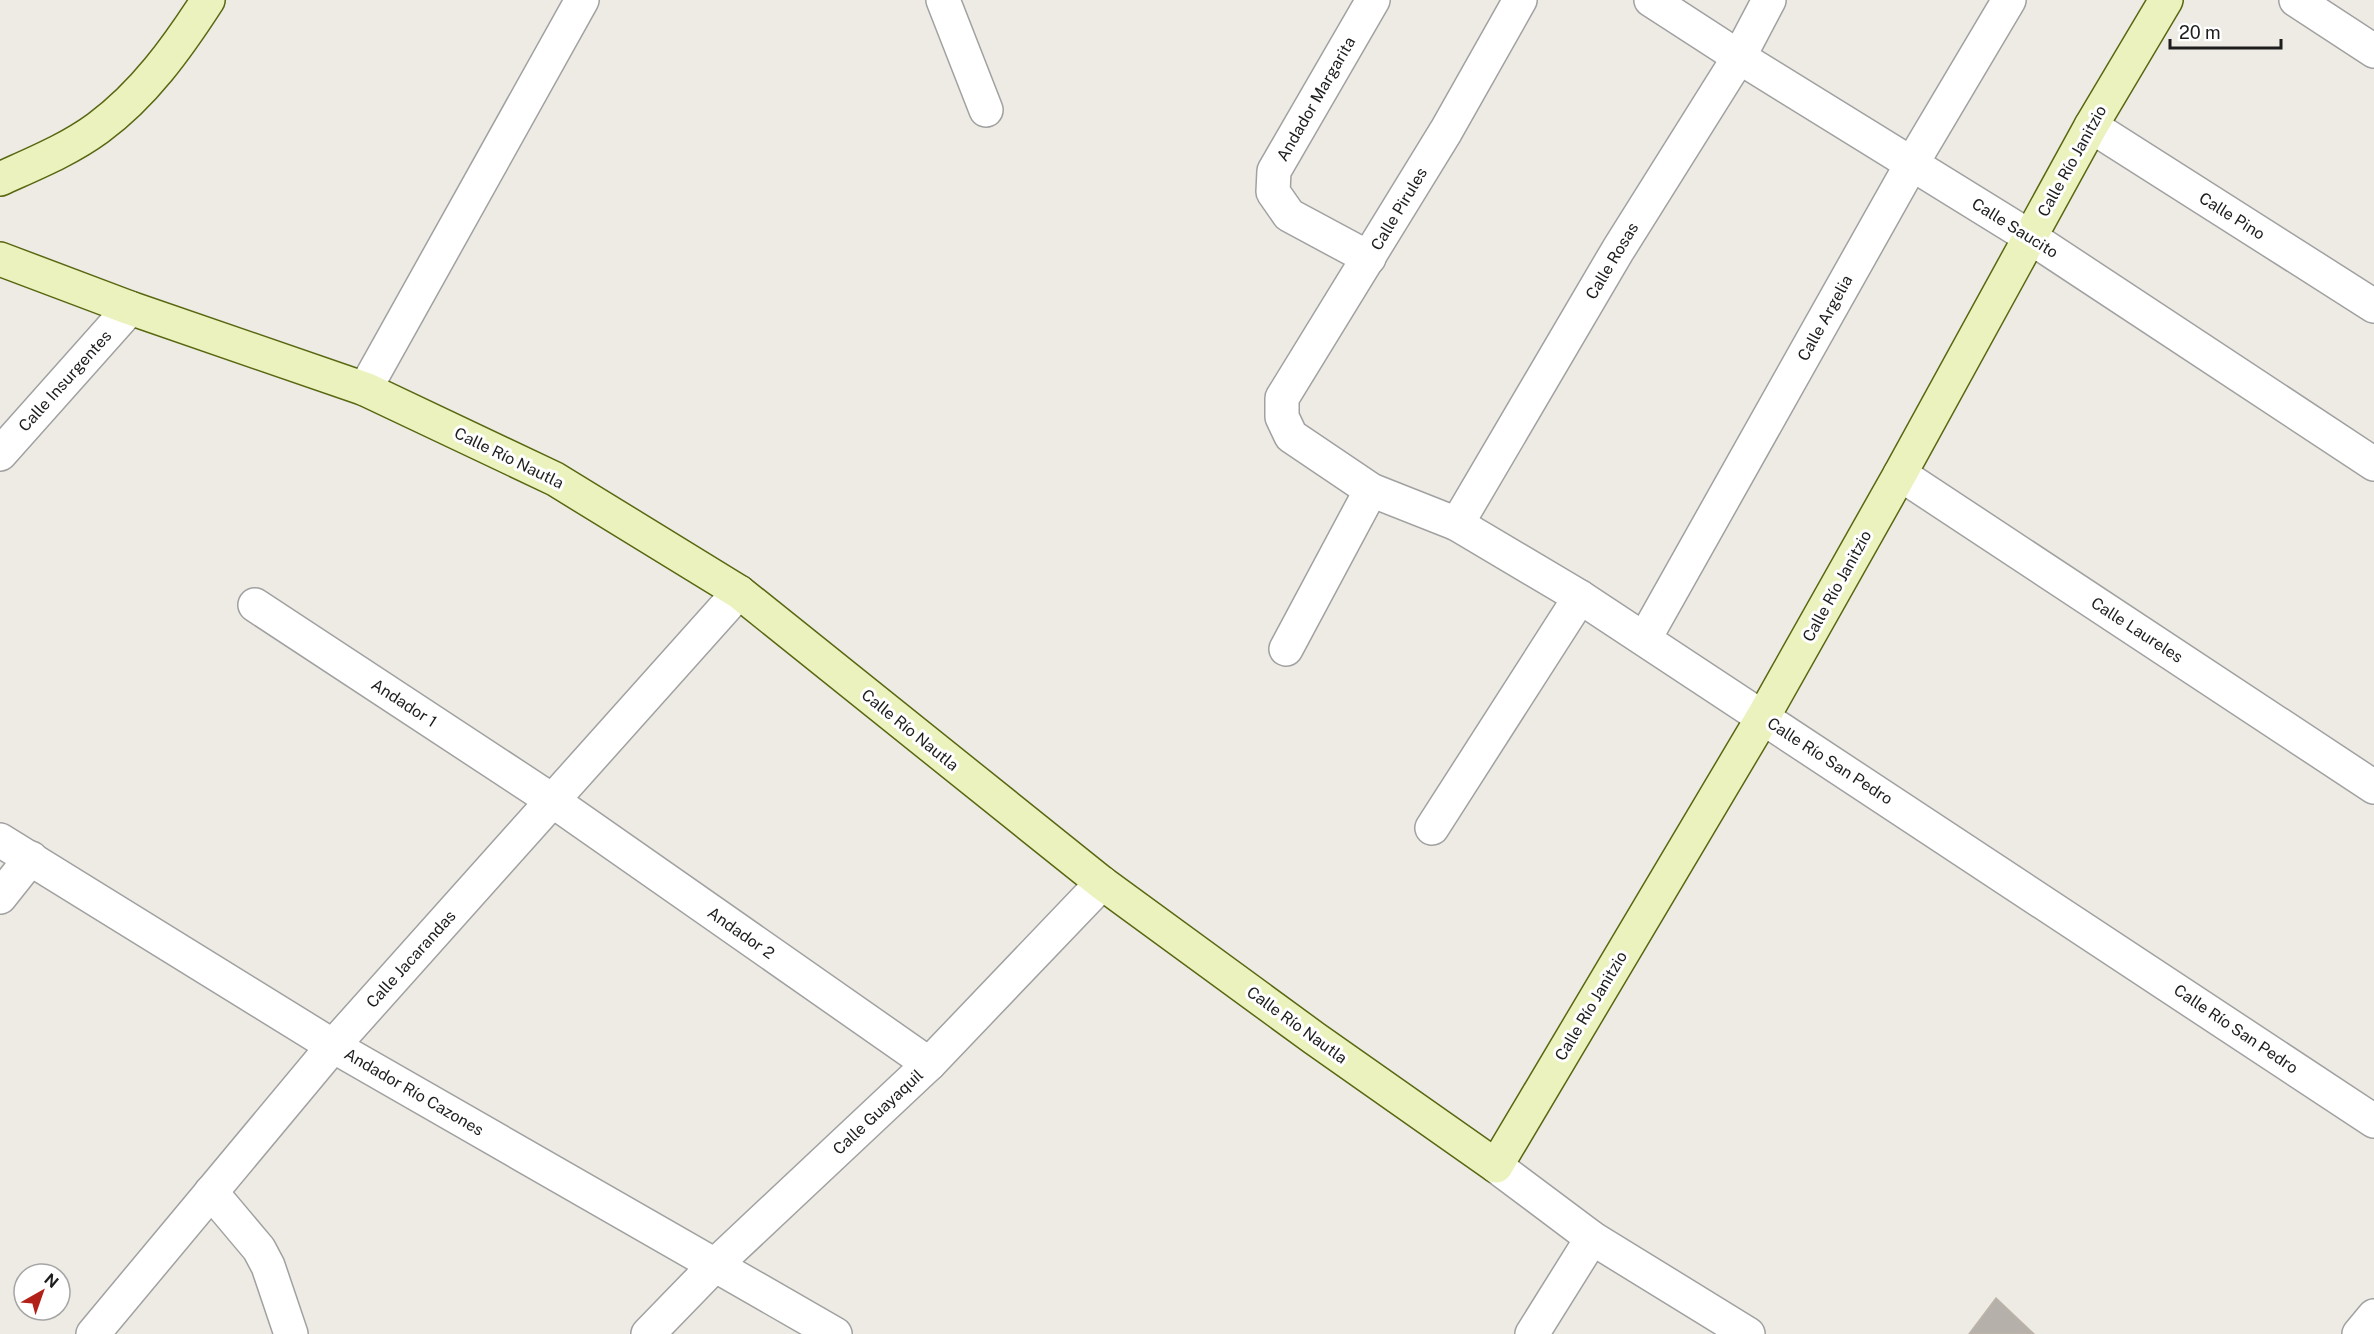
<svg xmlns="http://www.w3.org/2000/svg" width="2374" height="1334" font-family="'Public Sans',sans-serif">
<rect width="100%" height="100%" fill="#edebe4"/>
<polygon fill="#b6b0aa" stroke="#bdb3a8" stroke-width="1.5" points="1996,1298 2034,1334 1969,1334"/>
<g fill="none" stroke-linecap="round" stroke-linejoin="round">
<defs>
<g id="street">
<polyline points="943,0 986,110"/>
<polyline points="1520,0 1446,131 1282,398 1282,417 1291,436 1371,490 1457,524 1580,597 2374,1121"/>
<polyline points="1651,0 1739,57 2030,237 2374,464"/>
<polyline points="2296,0 2374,51"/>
<polyline points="2091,126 2374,306"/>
<polyline points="1369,258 1289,215 1273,192 1274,171 1373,0"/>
<polyline points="365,389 582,0"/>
<polyline points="0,454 130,308"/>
<polyline points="1900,474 2374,787"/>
<polyline points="1457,524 1618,250 1739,57 1769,0"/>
<polyline points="255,605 553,801 929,1064"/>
<polyline points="1645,638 1911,165 2009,0"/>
<polyline points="1286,649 1371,490"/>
<polyline points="1432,828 1580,597"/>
<polyline points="0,840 333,1046 835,1334"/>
<polyline points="0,897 31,858"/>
<polyline points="1496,1166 1592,1238 1748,1334"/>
<polyline points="211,1192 259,1249 268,1266 291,1334"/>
<polyline points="93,1334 333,1046 739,592"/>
<polyline points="648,1334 715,1265 929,1064 1102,883"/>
<polyline points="1532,1334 1592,1238"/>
<polyline points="2359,1334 2374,1316"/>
</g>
<g id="secondary">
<path d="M0,179C33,164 68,150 98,128C144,94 177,48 208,0"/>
<polyline points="0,259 130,308 365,389 555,479 739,592 1102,883 1314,1038 1496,1166 1763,717 1900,474 2091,126 2166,0"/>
</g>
</defs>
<use href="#street" stroke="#a1a1a1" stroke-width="36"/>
<use href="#secondary" stroke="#596711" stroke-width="36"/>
<use href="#street" stroke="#fff" stroke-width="33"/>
<use href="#secondary" stroke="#ecf2bd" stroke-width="33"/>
</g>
<g text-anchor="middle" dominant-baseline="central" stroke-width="6" stroke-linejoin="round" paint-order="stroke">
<g font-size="16" fill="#1d1d1d" stroke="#fff">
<text transform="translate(1316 99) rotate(-60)">Andador Margarita</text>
<text transform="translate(2072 161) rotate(-61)">Calle Río Janitzio</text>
<text transform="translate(1399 209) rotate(-59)">Calle Pirules</text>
<text transform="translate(2232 216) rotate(32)">Calle Pino</text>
<text transform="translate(2015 228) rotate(32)">Calle Saucito</text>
<text transform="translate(1612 261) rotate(-59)">Calle Rosas</text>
<text transform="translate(1825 318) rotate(-61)">Calle Argelia</text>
<text transform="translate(65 381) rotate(-48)">Calle Insurgentes</text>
<text transform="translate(509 458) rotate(26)">Calle Río Nautla</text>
<text transform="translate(1837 586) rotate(-61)">Calle Río Janitzio</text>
<text transform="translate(2137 630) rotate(33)">Calle Laureles</text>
<text transform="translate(404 703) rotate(33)">Andador 1</text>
<text transform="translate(910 730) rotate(39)">Calle Río Nautla</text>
<text transform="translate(1830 761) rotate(33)">Calle Río San Pedro</text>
<text transform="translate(741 933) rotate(35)">Andador 2</text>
<text transform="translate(411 959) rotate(-48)">Calle Jacarandas</text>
<text transform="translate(1591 1006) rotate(-59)">Calle Río Janitzio</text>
<text transform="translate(1297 1025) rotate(36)">Calle Río Nautla</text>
<text transform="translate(2236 1029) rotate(34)">Calle Río San Pedro</text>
<text transform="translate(414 1092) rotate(30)">Andador Río Cazones</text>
<text transform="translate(878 1112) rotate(-43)">Calle Guayaquil</text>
</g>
</g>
<g transform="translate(42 1292) rotate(40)"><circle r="28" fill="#ffffff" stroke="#a5a5a5" stroke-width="1.5"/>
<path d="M0-4.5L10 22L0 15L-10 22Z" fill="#b32017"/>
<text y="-9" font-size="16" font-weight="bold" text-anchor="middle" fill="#1d1d1d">N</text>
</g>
<path d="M2170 39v9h111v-9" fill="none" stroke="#1d1d1d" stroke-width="3"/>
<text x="2179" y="39" font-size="18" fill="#1d1d1d" stroke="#ffffff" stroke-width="4.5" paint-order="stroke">20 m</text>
</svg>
